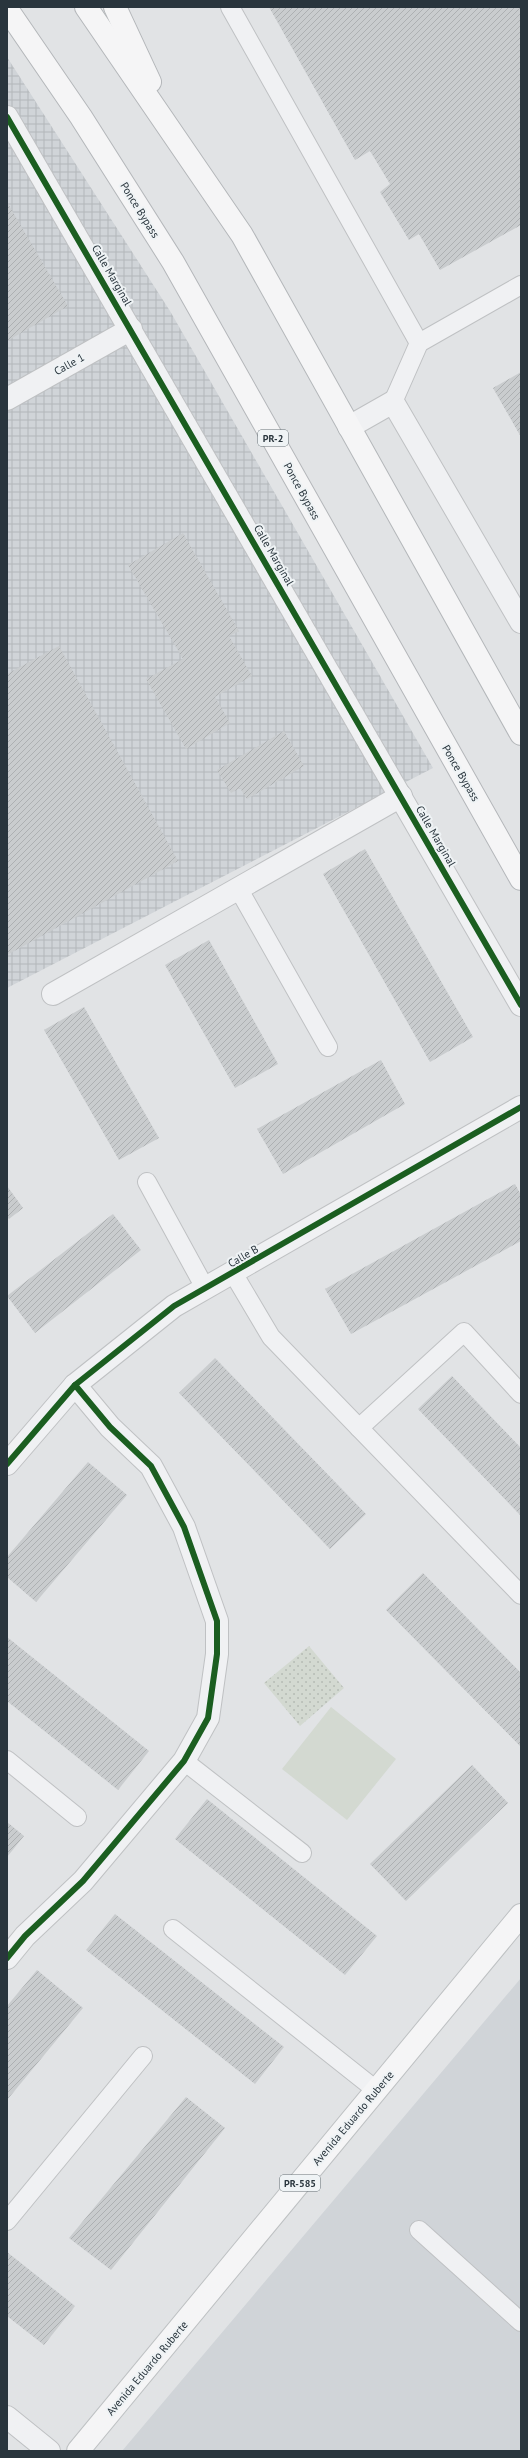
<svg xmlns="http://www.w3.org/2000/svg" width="528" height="2458" font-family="'PT Sans',sans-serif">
<defs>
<pattern id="industrial-grid" width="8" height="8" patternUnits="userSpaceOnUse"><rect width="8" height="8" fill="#d0d4d8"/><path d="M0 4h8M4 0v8" fill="none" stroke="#b3b7ba"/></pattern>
<pattern id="grass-dots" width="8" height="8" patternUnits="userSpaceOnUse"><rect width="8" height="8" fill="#d3d9d1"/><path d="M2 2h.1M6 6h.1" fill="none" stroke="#b5bbb4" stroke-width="1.8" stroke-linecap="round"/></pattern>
<pattern id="building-hatch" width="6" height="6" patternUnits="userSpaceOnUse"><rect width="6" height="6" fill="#c9ccce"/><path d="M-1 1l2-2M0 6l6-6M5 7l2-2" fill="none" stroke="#adb0b2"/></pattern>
</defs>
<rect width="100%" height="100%" fill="#e1e3e5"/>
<polygon fill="#d0d4d8" points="521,1978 521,2451 122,2451"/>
<polygon fill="url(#industrial-grid)" points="7,57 170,311 433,768 7,988"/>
<polygon fill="url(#grass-dots)" points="309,1646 344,1688 300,1726 264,1683"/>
<polygon fill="#d3d9d1" points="331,1707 396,1759 347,1820 282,1769"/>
<g fill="url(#building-hatch)">
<polygon points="269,7 521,7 521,225 440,270 419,234 409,240 380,192 390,184 370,151 355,160"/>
<polygon points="7,202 68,306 7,341"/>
<polygon points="521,372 521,437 493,388"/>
<polygon points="183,533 239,631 229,636 252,676 215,697 230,723 186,749 146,679 183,659 128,565"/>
<polygon points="59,646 178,861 7,955 7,674"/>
<polygon points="284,731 304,766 247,799 240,788 231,793 217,770"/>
<polygon points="365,849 473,1037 430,1062 323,874"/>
<polygon points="209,940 278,1064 235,1088 165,965"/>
<polygon points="84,1007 159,1138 119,1160 44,1030"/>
<polygon points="381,1060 405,1104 283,1174 257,1129"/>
<polygon points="515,1184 521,1195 521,1241 351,1334 325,1289"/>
<polygon points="7,1186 23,1208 9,1219 7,1217"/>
<polygon points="113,1214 141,1250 35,1333 7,1296"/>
<polygon points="215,1358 366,1514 330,1549 179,1393"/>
<polygon points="452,1376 521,1448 521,1516 418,1409"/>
<polygon points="88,1462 127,1495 36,1602 7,1577 7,1557"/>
<polygon points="423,1573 521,1673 521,1747 386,1610"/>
<polygon points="7,1637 149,1751 118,1790 7,1701"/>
<polygon points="472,1765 508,1803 406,1901 370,1864"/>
<polygon points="207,1799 377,1936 345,1975 175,1839"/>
<polygon points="7,1822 24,1836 7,1857"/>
<polygon points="115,1914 284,2047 255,2084 86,1950"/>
<polygon points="37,1970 83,2008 7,2100 7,2006"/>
<polygon points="186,2097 225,2128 111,2270 69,2238"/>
<polygon points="7,2252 75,2306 44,2345 7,2316"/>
</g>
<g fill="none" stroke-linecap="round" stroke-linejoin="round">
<defs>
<g id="lane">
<polyline points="230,7 419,343"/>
<polyline points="393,402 419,343 521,285"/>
<polyline points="238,888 328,1047"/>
<polyline points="147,1182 205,1288"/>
<polyline points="233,1273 271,1337 521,1595"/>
<polyline points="359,1428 464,1332 521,1394"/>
<polyline points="7,1760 77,1817"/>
<polyline points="184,1761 302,1853"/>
<polyline points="173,1929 376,2090"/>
<polyline points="7,2221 143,2056"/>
<polyline points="419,2230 521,2322"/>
</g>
<g id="street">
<polyline points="7,117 521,1005"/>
<polyline points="7,399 131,329"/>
<polyline points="349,427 393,402 521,622"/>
<polyline points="53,994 401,796"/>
<polyline points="7,1464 75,1385 174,1306 521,1107"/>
<polyline points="7,1958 25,1936 83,1881 184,1761 208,1718 217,1654 217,1621 184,1527 151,1466 110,1427 75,1385"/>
<polyline points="7,2417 49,2451"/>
</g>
<polyline id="primary" points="78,2451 521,1915"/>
<g id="highway">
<polyline points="86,7 242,235 521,734"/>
<polyline points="115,7 150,82"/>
<polyline points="7,9 81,117 173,262 521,879"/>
</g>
</defs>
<use href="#lane" stroke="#bfc1c3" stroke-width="20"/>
<use href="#street" stroke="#bfc1c3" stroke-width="24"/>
<use href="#primary" stroke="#bec1c3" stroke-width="24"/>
<use href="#highway" stroke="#b4b7ba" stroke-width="24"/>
<use href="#lane" stroke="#f0f1f3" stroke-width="18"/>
<use href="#street" stroke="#f0f1f3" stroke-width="22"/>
<use href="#primary" stroke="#f5f5f6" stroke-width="22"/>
<use href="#highway" stroke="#f5f5f6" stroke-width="22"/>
<defs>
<g id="cycleway">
<polyline points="7,117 521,1005"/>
<polyline points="7,1464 75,1385 174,1306 521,1107"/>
<polyline points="7,1958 25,1936 83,1881 184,1761 208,1718 217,1654 217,1621 184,1527 151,1466 110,1427 75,1385"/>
</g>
</defs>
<use href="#cycleway" stroke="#eff3f5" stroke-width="8"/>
<use href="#cycleway" stroke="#1b5e20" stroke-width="6"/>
</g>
<g text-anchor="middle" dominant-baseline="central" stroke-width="4" stroke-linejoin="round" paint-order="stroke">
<g fill="#eff3f5" stroke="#646e74" stroke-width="1">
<rect x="258" y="430" width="30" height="16" rx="3"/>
<rect x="280" y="2175" width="40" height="16" rx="3"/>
</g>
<g font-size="10" font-weight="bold" fill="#29353d">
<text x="273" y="438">PR-2</text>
<text x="300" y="2183">PR-585</text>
</g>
<g font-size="11" fill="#29353d" stroke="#eff3f5">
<text transform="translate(140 210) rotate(58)">Ponce Bypass</text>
<text transform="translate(112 275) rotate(60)">Calle Marginal</text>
<text transform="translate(69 364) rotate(-29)">Calle 1</text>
<text transform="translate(302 491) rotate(61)">Ponce Bypass</text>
<text transform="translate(274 555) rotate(60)">Calle Marginal</text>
<text transform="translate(461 773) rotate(60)">Ponce Bypass</text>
<text transform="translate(436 836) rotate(60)">Calle Marginal</text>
<text transform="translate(243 1256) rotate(-30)">Calle B</text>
<text transform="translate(353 2118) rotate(-50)">Avenida Eduardo Ruberte</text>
<text transform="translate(147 2368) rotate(-50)">Avenida Eduardo Ruberte</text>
</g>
</g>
<rect width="528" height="2458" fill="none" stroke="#29353d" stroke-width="16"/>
</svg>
